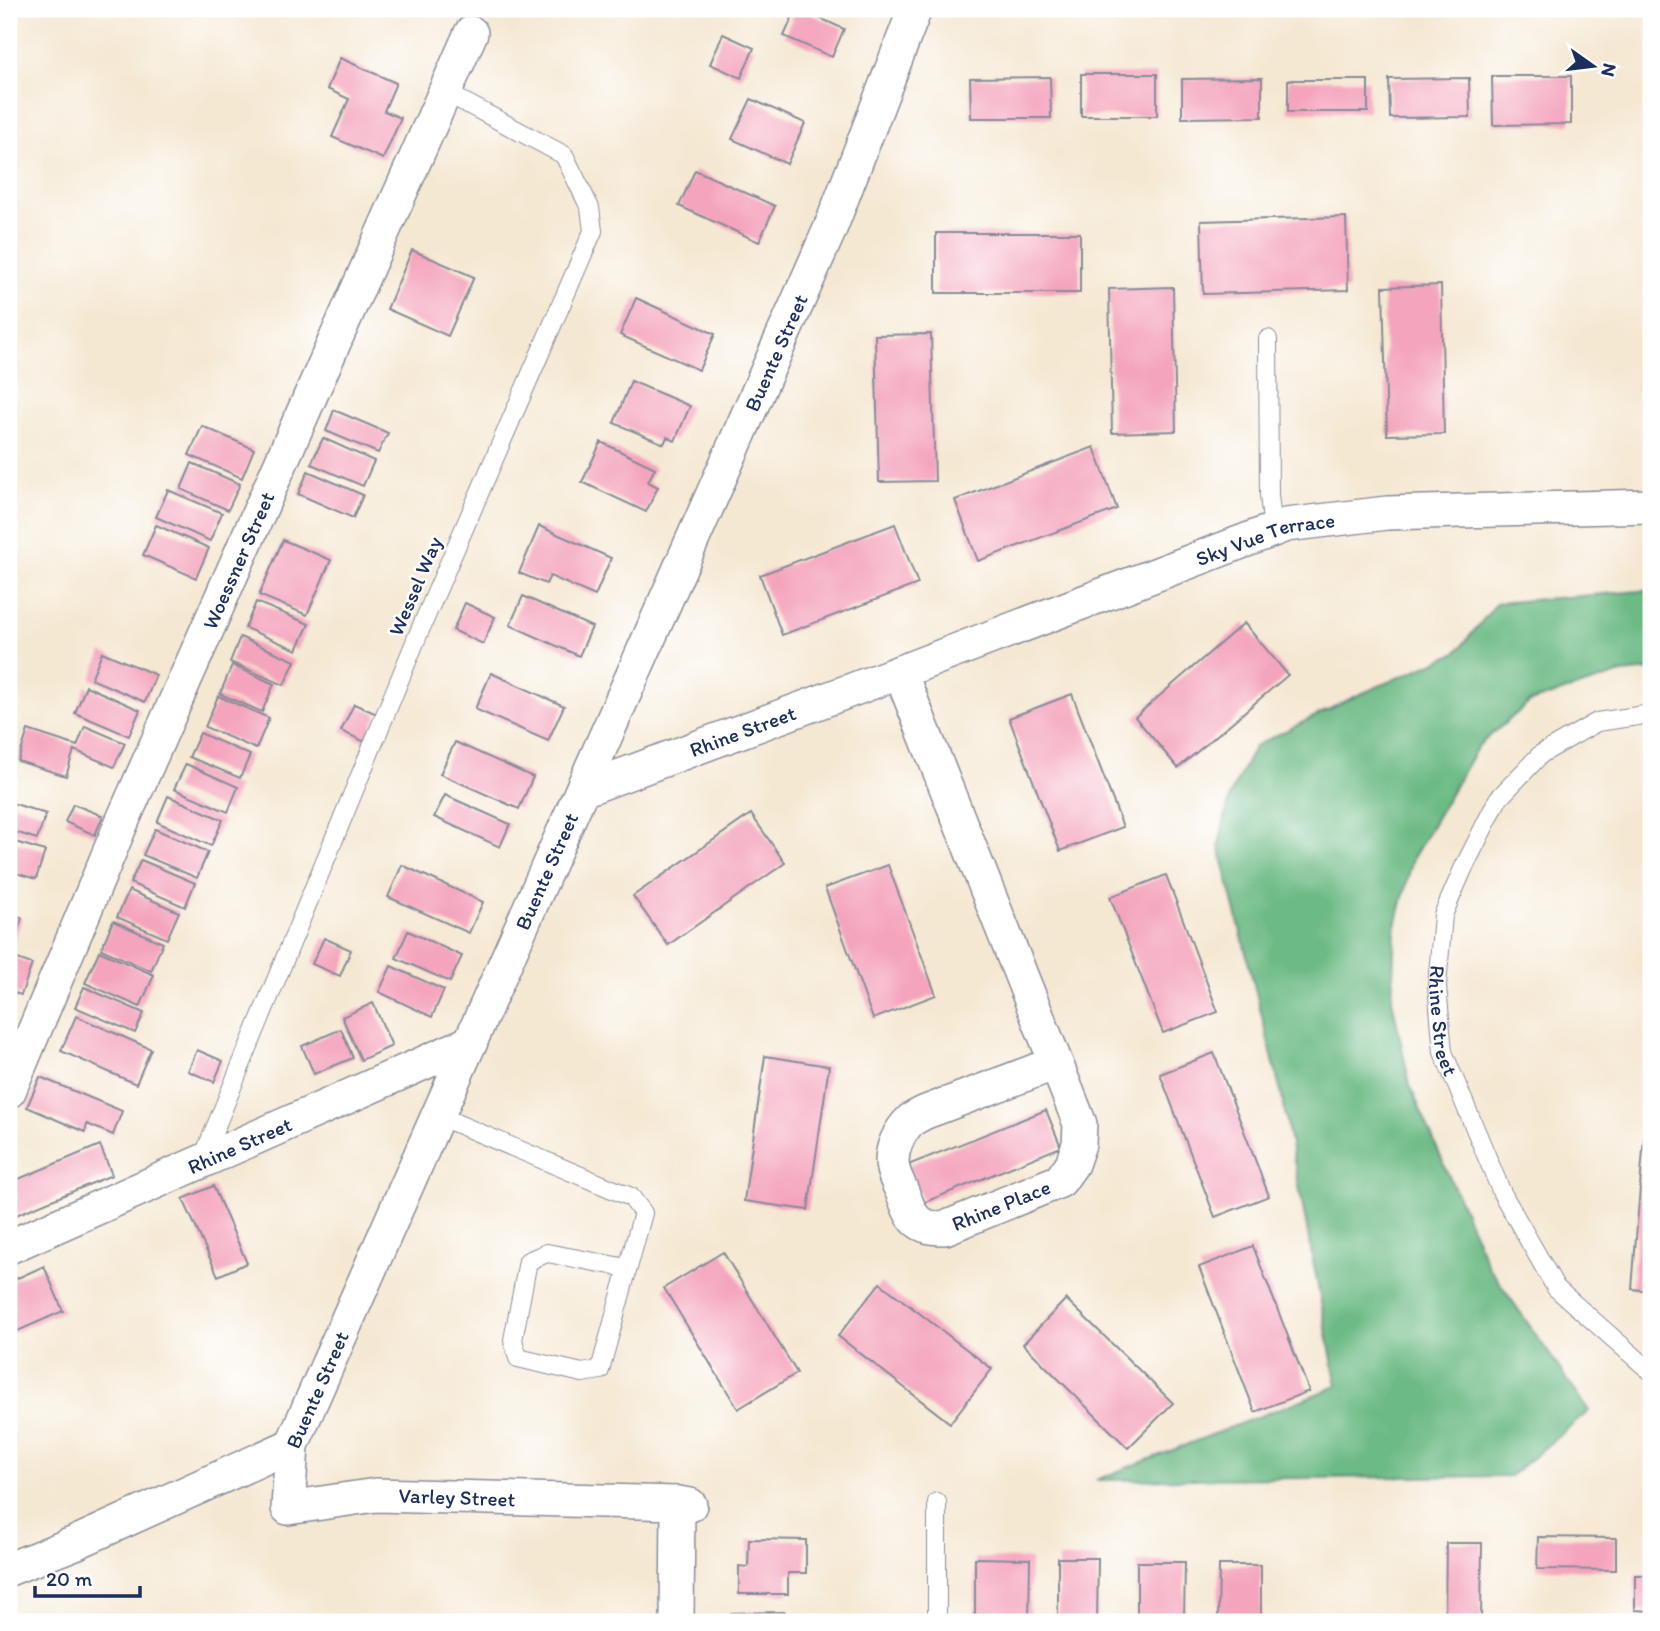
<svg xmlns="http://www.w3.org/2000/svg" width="1660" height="1631" font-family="Itim,sans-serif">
<rect width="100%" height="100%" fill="#fff"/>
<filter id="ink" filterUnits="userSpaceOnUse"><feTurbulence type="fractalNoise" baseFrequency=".0143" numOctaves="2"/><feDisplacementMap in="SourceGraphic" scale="14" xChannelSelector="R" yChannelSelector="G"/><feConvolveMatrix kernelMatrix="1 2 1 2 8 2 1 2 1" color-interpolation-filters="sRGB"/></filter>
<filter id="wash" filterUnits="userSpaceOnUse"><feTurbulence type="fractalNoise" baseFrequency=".00686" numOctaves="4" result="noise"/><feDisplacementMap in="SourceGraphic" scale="28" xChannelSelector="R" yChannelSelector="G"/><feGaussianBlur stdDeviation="1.57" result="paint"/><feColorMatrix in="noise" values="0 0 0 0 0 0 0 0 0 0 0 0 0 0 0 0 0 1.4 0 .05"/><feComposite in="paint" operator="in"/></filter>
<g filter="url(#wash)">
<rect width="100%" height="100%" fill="#f5e8d3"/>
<polygon fill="#6cba84" stroke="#447471" stroke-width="2" points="1651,590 1651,670 1622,673 1530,702 1478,746 1413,858 1395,929 1392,1000 1410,1086 1488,1266 1589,1411 1510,1476 1096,1480 1337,1386 1281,1092 1219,845 1230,795 1255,746 1356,696 1456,653 1497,603"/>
<g id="blocks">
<g fill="#f4a4bd">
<polygon points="796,9 800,9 844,29 832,57 784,36"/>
<polygon points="723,34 754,48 741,78 710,64"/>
<polygon points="340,58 396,83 384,111 401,118 383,159 332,137 349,99 327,89"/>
<rect x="1081" y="74" width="76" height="42"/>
<polygon points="1492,76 1571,76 1571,124 1493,125"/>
<polygon points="1050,77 1051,118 971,118 970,78"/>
<polygon points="1262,78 1262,117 1182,118 1182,79"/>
<polygon points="1469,78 1470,117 1390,118 1389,79"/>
<rect x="1288" y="80" width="80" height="32"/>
<polygon points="751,99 805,123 787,164 732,139"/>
<polygon points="695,170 775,206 759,242 679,206"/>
<polygon points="1346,217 1348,290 1203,294 1201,221"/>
<rect x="936" y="233" width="144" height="60"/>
<polygon points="412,250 474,277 448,336 387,309"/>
<polygon points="1441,285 1444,434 1387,435 1383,287"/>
<polygon points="1173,287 1176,431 1112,433 1109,289"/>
<polygon points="636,298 715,334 699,370 620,335"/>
<polygon points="931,334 935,481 879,482 875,335"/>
<polygon points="631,381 690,406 675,441 667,437 664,444 614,423"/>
<polygon points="334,410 388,433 378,453 326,431"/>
<polygon points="202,426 254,449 242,478 189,455"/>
<polygon points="323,438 374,461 363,486 311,464"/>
<polygon points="601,442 655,468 648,482 658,487 646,512 582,482"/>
<polygon points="1094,447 1117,509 978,561 955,500"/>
<polygon points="192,463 240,484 228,510 181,489"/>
<polygon points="308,471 363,495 353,518 298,494"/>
<polygon points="168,490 222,513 210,541 156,517"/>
<polygon points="895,524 918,584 782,635 760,575"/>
<polygon points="156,525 209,548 196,578 143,555"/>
<polygon points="539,526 611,558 595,596 550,576 546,584 519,573"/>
<polygon points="283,540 331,560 307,615 259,595"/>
<polygon points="523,596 592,627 579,656 510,625"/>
<polygon points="256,602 309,624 297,650 245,628"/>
<polygon points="465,603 495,617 483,644 453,630"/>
<polygon points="1244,623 1288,675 1178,768 1135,717"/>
<polygon points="240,637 295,661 284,685 230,662"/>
<polygon points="102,652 156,675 145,702 91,679"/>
<polygon points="232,665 274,684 262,712 220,694"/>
<polygon points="491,673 564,706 548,741 475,709"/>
<polygon points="86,686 140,710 129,736 75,713"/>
<polygon points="1072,694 1123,827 1060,851 1009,718"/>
<polygon points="218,696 269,718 256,749 205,727"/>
<polygon points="354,704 377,714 365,742 341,731"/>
<polygon points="85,726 125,743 114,767 74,750 66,776 18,761 28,730 77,746"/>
<polygon points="200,733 250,755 240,778 189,757"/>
<polygon points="455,742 533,777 519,809 440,774"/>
<polygon points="186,764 238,787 228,812 174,789"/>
<polygon points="445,795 510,824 500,847 434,817"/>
<polygon points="168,796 223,820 211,846 157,822"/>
<polygon points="9,802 46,814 37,839 9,830"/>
<polygon points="73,804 103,816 95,835 65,822"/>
<polygon points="751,814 785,863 668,945 633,896"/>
<polygon points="155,829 208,852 197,878 143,855"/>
<polygon points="9,840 45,851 36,879 9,871"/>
<polygon points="141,860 195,883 185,907 130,883"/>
<polygon points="402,865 483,902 469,933 388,897"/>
<polygon points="888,865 936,995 873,1019 825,888"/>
<polygon points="1166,875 1218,1012 1163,1033 1110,897"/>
<polygon points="129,890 179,912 167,939 117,917"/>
<polygon points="9,913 22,918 12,948 9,947"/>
<polygon points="113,921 163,943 151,971 101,949"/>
<polygon points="408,931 462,956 450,982 396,958"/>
<polygon points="324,938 351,950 340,976 312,964"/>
<polygon points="99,951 154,975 140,1007 85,983"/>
<polygon points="9,956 32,964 21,995 9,991"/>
<polygon points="391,966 444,990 432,1017 379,992"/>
<polygon points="84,987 144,1013 135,1033 75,1007"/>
<polygon points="373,1003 392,1046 361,1060 342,1017"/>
<polygon points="76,1016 151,1049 136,1084 61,1051"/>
<polygon points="341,1029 353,1058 314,1074 302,1046"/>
<polygon points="197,1050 223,1061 214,1082 188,1071"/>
<polygon points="1214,1053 1269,1196 1215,1217 1160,1074"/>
<polygon points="765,1056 829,1066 808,1210 744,1201"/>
<polygon points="1649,1073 1651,1073 1651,1291 1632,1289"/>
<polygon points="40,1077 122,1111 113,1135 87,1124 85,1132 27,1107"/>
<polygon points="1046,1110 1061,1147 923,1203 908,1165"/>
<polygon points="100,1145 112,1175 9,1218 9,1183"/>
<polygon points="213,1186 247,1263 218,1276 183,1199"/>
<polygon points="1253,1246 1309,1391 1255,1412 1199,1267"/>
<polygon points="723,1252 797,1373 738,1409 664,1288"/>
<polygon points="44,1266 63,1311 11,1334 9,1329 9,1282"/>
<polygon points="880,1283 992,1369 950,1423 838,1336"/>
<polygon points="1066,1299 1173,1403 1128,1448 1023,1344"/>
<polygon points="1538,1537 1616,1538 1616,1570 1537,1569"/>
<polygon points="749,1539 806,1540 806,1573 788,1573 788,1594 739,1594 739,1566 748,1567"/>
<polygon points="1446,1543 1482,1543 1481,1622 1445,1622"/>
<polygon points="975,1558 1030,1559 1029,1622 975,1622"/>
<polygon points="1058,1558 1098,1558 1097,1622 1058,1622"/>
<polygon points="1137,1562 1185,1562 1184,1622 1137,1622"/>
<polygon points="1219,1565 1261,1565 1261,1622 1218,1622"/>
<polygon points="1635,1575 1651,1575 1651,1611 1635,1610"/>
<polygon points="785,1612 785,1617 804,1617 804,1622 721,1622 721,1618 731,1617 731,1613"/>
</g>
</g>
</g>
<g filter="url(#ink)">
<use href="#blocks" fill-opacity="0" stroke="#888c98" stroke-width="2"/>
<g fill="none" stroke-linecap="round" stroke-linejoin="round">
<defs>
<g id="service">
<polyline points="1268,339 1269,495 1273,530"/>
<path id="s1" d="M1651,714L1597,722L1541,754L1498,799L1463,869L1443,915L1437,986L1443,1052L1502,1193L1556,1288L1648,1369L1651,1368"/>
<polyline points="439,1116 631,1197 643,1213 600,1370 582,1373 518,1358 513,1340 528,1261 547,1253 627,1268"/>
<polyline points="202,1160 420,630 593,231 590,208 564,155 445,92"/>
<polyline points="937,1502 937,1622"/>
</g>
<g id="minor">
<path d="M900,672L1056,1063L1080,1124L1079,1144L1072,1164L1060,1181L945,1228C916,1229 912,1218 903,1194C900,1186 895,1178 893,1169C889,1152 899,1131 911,1120C916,1117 921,1114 926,1112L1056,1063"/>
<path id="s2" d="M583,790L900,672L1286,525L1387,513L1651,506"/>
<path id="s3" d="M9,1091L122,822L471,33"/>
<path id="s4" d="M9,1247L471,1042"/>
<path id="s5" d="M690,1505L678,1503L376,1495L288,1508L292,1445L830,229L915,9"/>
<polyline points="9,1569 75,1543 292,1445"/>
<polyline points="677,1622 678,1503"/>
</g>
</defs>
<use href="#service" stroke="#888c98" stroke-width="20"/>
<use href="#minor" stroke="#888c98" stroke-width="36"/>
<use href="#service" stroke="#fff" stroke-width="18"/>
<use href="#minor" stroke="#fff" stroke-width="33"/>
</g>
</g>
<g text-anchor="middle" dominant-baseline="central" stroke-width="5" stroke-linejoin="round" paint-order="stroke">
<g font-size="21" fill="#1b2f5e" stroke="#fff">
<text stroke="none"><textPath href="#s5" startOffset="1661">Buente Street</textPath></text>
<text stroke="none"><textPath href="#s2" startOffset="728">Sky Vue Terrace</textPath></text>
<text stroke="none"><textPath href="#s3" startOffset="578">Woessner Street</textPath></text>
<text transform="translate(415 586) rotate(-67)">Wessel Way</text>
<text stroke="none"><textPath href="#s2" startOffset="170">Rhine Street</textPath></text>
<text stroke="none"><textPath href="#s5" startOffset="1094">Buente Street</textPath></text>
<text stroke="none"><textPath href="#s1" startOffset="416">Rhine Street</textPath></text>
<text stroke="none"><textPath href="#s4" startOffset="252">Rhine Street</textPath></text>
<text transform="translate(1001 1205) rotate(-22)">Rhine Place</text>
<text stroke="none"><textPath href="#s5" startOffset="527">Buente Street</textPath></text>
<text transform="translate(457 1497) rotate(2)">Varley Street</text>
</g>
</g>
<rect width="1660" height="1631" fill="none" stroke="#fff" stroke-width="35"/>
<g transform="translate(1593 66) rotate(104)" stroke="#ffffff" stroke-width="5" paint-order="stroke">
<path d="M0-5L12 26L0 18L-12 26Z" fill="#1b2f5e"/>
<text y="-10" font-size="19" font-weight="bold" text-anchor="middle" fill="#1b2f5e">N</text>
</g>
<path d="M35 1586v10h105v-10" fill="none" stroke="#1b2f5e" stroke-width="3.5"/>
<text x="46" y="1586" font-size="21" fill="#1b2f5e" stroke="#ffffff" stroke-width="5" paint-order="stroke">20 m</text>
</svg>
